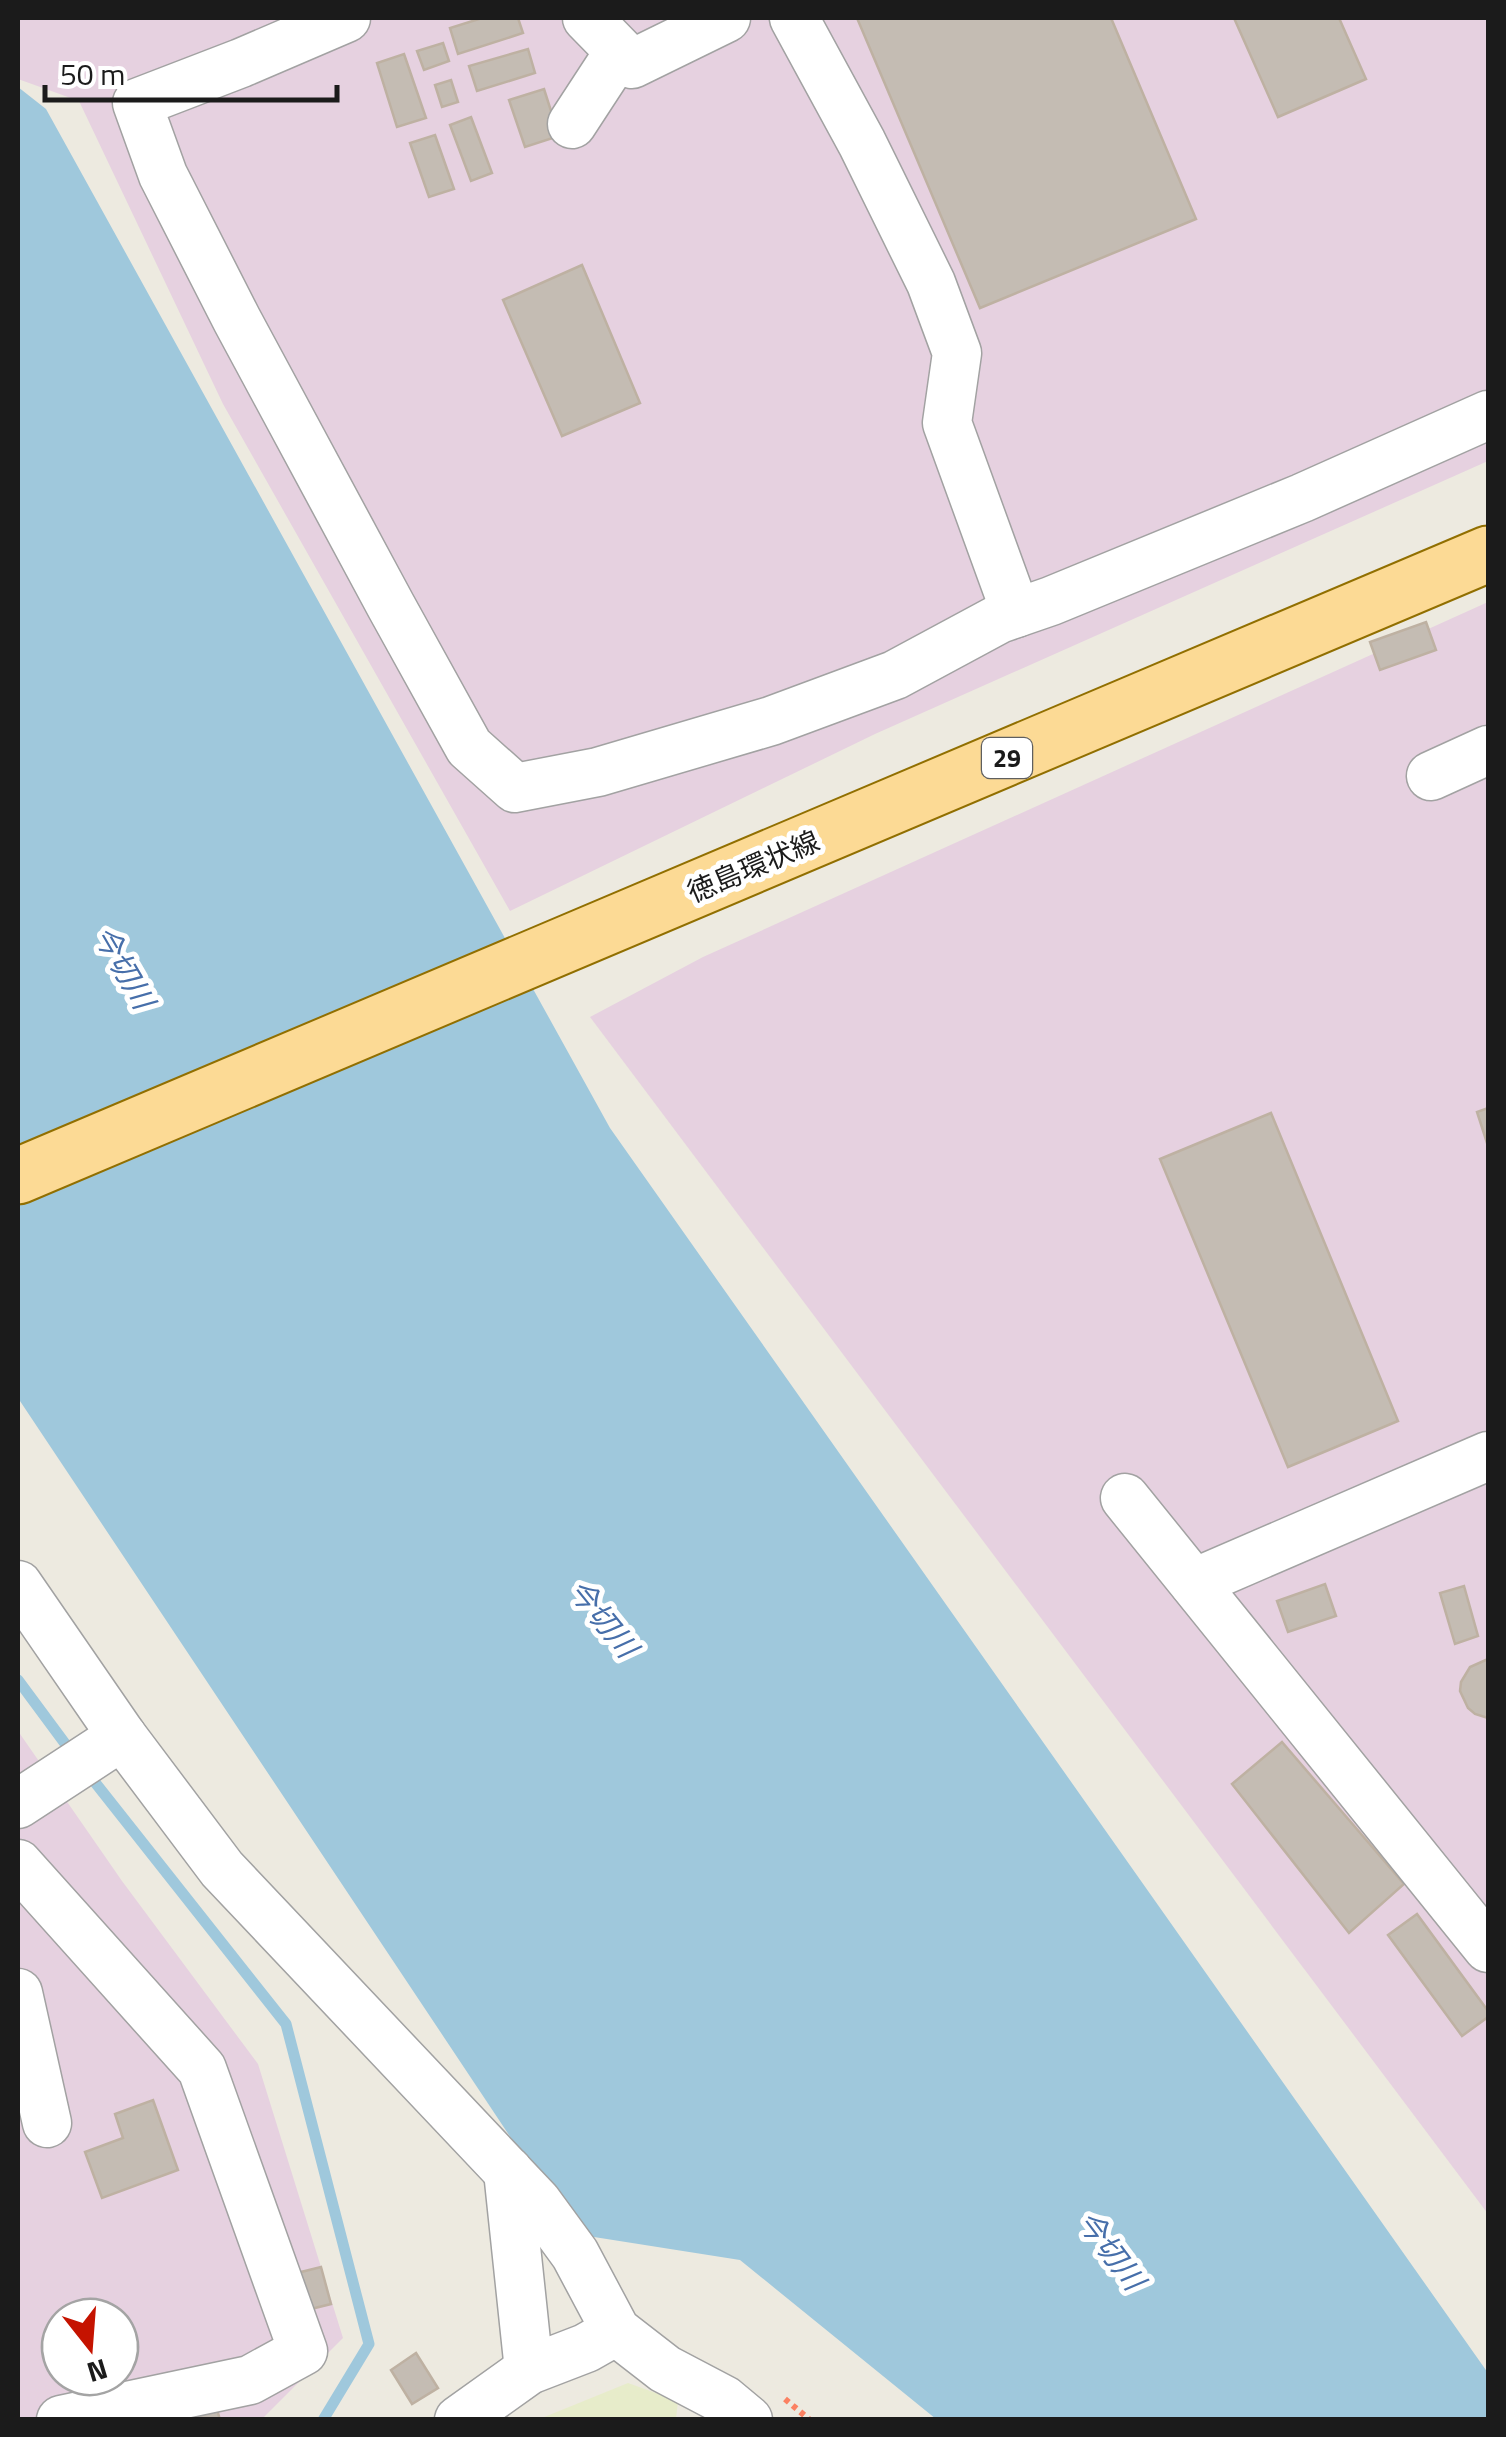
<svg xmlns="http://www.w3.org/2000/svg" width="1506" height="2437" font-family="'Titillium Web','Noto Sans JP',sans-serif">
<rect width="100%" height="100%" fill="#edeae0"/>
<g fill="#e6d1e0" fill-rule="evenodd">
<polygon points="18,18 1488,18 1488,461 875,734 510,911 223,404 79,101 18,79"/>
<polygon points="1488,602 1488,2214 590,1017 703,957"/>
<path d="M18,1731L122,1881L258,2064L343,2338L262,2419H18ZM60,2317H120V2377H60Z"/>
</g>
<polygon fill="#e7ecca" points="628,2383 678,2401 676,2419 537,2420"/>
<polygon fill="#9fc8dc" points="18,87 46,109 610,1128 1488,2373 1488,2419 936,2419 740,2260 575,2234 18,1398"/>
<g fill="none" stroke-linecap="round" stroke-linejoin="round">
<g stroke="#9fc8dc" stroke-width="11">
<polyline points="18,1680 75,1757"/>
<polyline points="86,1771 286,2024 369,2344 323,2420"/>
</g>
</g>
<g fill="#c4bcb3" stroke="#beb1a2" stroke-width="2.5">
<polygon points="482,18 518,18 523,33 458,54 450,28"/>
<polygon points="857,18 1111,18 1196,219 980,308"/>
<polygon points="1234,18 1339,18 1366,79 1278,117"/>
<polygon points="443,43 449,61 424,70 417,51"/>
<polygon points="528,49 535,73 477,91 469,66"/>
<polygon points="404,54 426,118 397,127 377,63"/>
<polygon points="451,80 458,102 442,107 435,85"/>
<polygon points="544,89 559,136 525,147 509,100"/>
<polygon points="471,117 492,173 471,181 450,125"/>
<polygon points="435,135 454,189 429,197 410,143"/>
<polygon points="582,265 640,403 562,436 503,300"/>
<polygon points="1426,622 1436,650 1380,670 1370,642"/>
<polygon points="1488,1108 1488,1146 1477,1112"/>
<polygon points="1271,1113 1398,1421 1288,1467 1160,1159"/>
<polygon points="1325,1584 1336,1616 1288,1632 1277,1601"/>
<polygon points="1464,1586 1478,1636 1455,1644 1440,1593"/>
<polygon points="1488,1659 1488,1718 1475,1714 1468,1708 1460,1691 1461,1682 1470,1667"/>
<polygon points="1282,1742 1404,1884 1349,1933 1232,1784"/>
<polygon points="1417,1914 1488,2011 1488,2017 1462,2036 1388,1935"/>
<polygon points="153,2100 178,2170 102,2198 85,2152 123,2138 115,2114"/>
<polygon points="321,2267 331,2304 307,2310 297,2273"/>
<polygon points="416,2353 438,2388 412,2404 391,2370"/>
<polygon points="215,2402 220,2420 182,2420 180,2413"/>
</g>
<g fill="none" stroke-linecap="round" stroke-linejoin="round">
<defs>
<g id="minor">
<polyline points="346,18 241,63 137,103 163,175 237,320 391,606 469,747 515,788 598,772 771,721 895,675 999,619 1051,601 1302,498 1488,415"/>
<polyline points="587,18 632,64 726,18"/>
<polyline points="794,18 862,143 931,283 957,353 947,423 1016,613"/>
<polyline points="572,124 619,52"/>
<polyline points="1431,776 1488,750"/>
<polyline points="1125,1498 1488,1948"/>
<polyline points="1194,1583 1488,1456"/>
<polyline points="18,1585 122,1736 222,1869 537,2202 575,2254 616,2331 665,2369 724,2400 748,2420"/>
<polyline points="18,1804 122,1736"/>
<polyline points="18,1864 202,2069 303,2351 250,2380 61,2420"/>
<polyline points="18,1993 47,2123"/>
<polyline points="508,2171 529,2370"/>
<polyline points="459,2420 529,2370 586,2348 616,2331"/>
</g>
<polyline id="major" points="18,1176 1488,554"/>
</defs>
<use href="#minor" stroke="#a2a2a2" stroke-width="51"/>
<use href="#major" stroke="#916f00" stroke-width="59"/>
<polyline stroke="#fb8162" stroke-width="6" stroke-dasharray="5 5" stroke-linecap="butt" points="785,2399 810,2420"/>
<use href="#minor" stroke="#fff" stroke-width="48"/>
<use href="#major" stroke="#fcda95" stroke-width="55"/>
</g>
<g text-anchor="middle" dominant-baseline="central" stroke-width="10" stroke-linejoin="round" paint-order="stroke">
<rect fill="#fff" stroke="#5f5f5f" stroke-width="2.5" x="982" y="738" width="50" height="40" rx="8"/>
<g font-size="25" font-weight="bold" fill="#1b1b1b">
<text x="1007" y="758">29</text>
</g>
<g font-size="28" fill="#1b1b1b" stroke="#fff">
<text transform="translate(753 866) rotate(-23)">徳島環状線</text>
</g>
<g font-size="30" font-style="italic" fill="#476faa" stroke="#fff">
<text transform="translate(124 967) rotate(60)">今切川</text>
<text transform="translate(603 1618) rotate(51)">今切川</text>
<text transform="translate(1111 2250) rotate(53)">今切川</text>
</g>
</g>
<rect width="1506" height="2437" fill="none" stroke="#1b1b1b" stroke-width="40"/>
<g transform="translate(90 2347) rotate(163)"><circle r="48" fill="#ffffff" stroke="#a4a4a4" stroke-width="2.5"/>
<path d="M0-8L18 38L0 25L-18 38Z" fill="#c51300"/>
<text y="-15" font-size="28" font-weight="bold" text-anchor="middle" fill="#1b1b1b">N</text>
</g>
<path d="M45 85v15h292v-15" fill="none" stroke="#1b1b1b" stroke-width="5"/>
<text x="60" y="85" font-size="30" fill="#1b1b1b" stroke="#ffffff" stroke-width="8" paint-order="stroke">50 m</text>
</svg>
